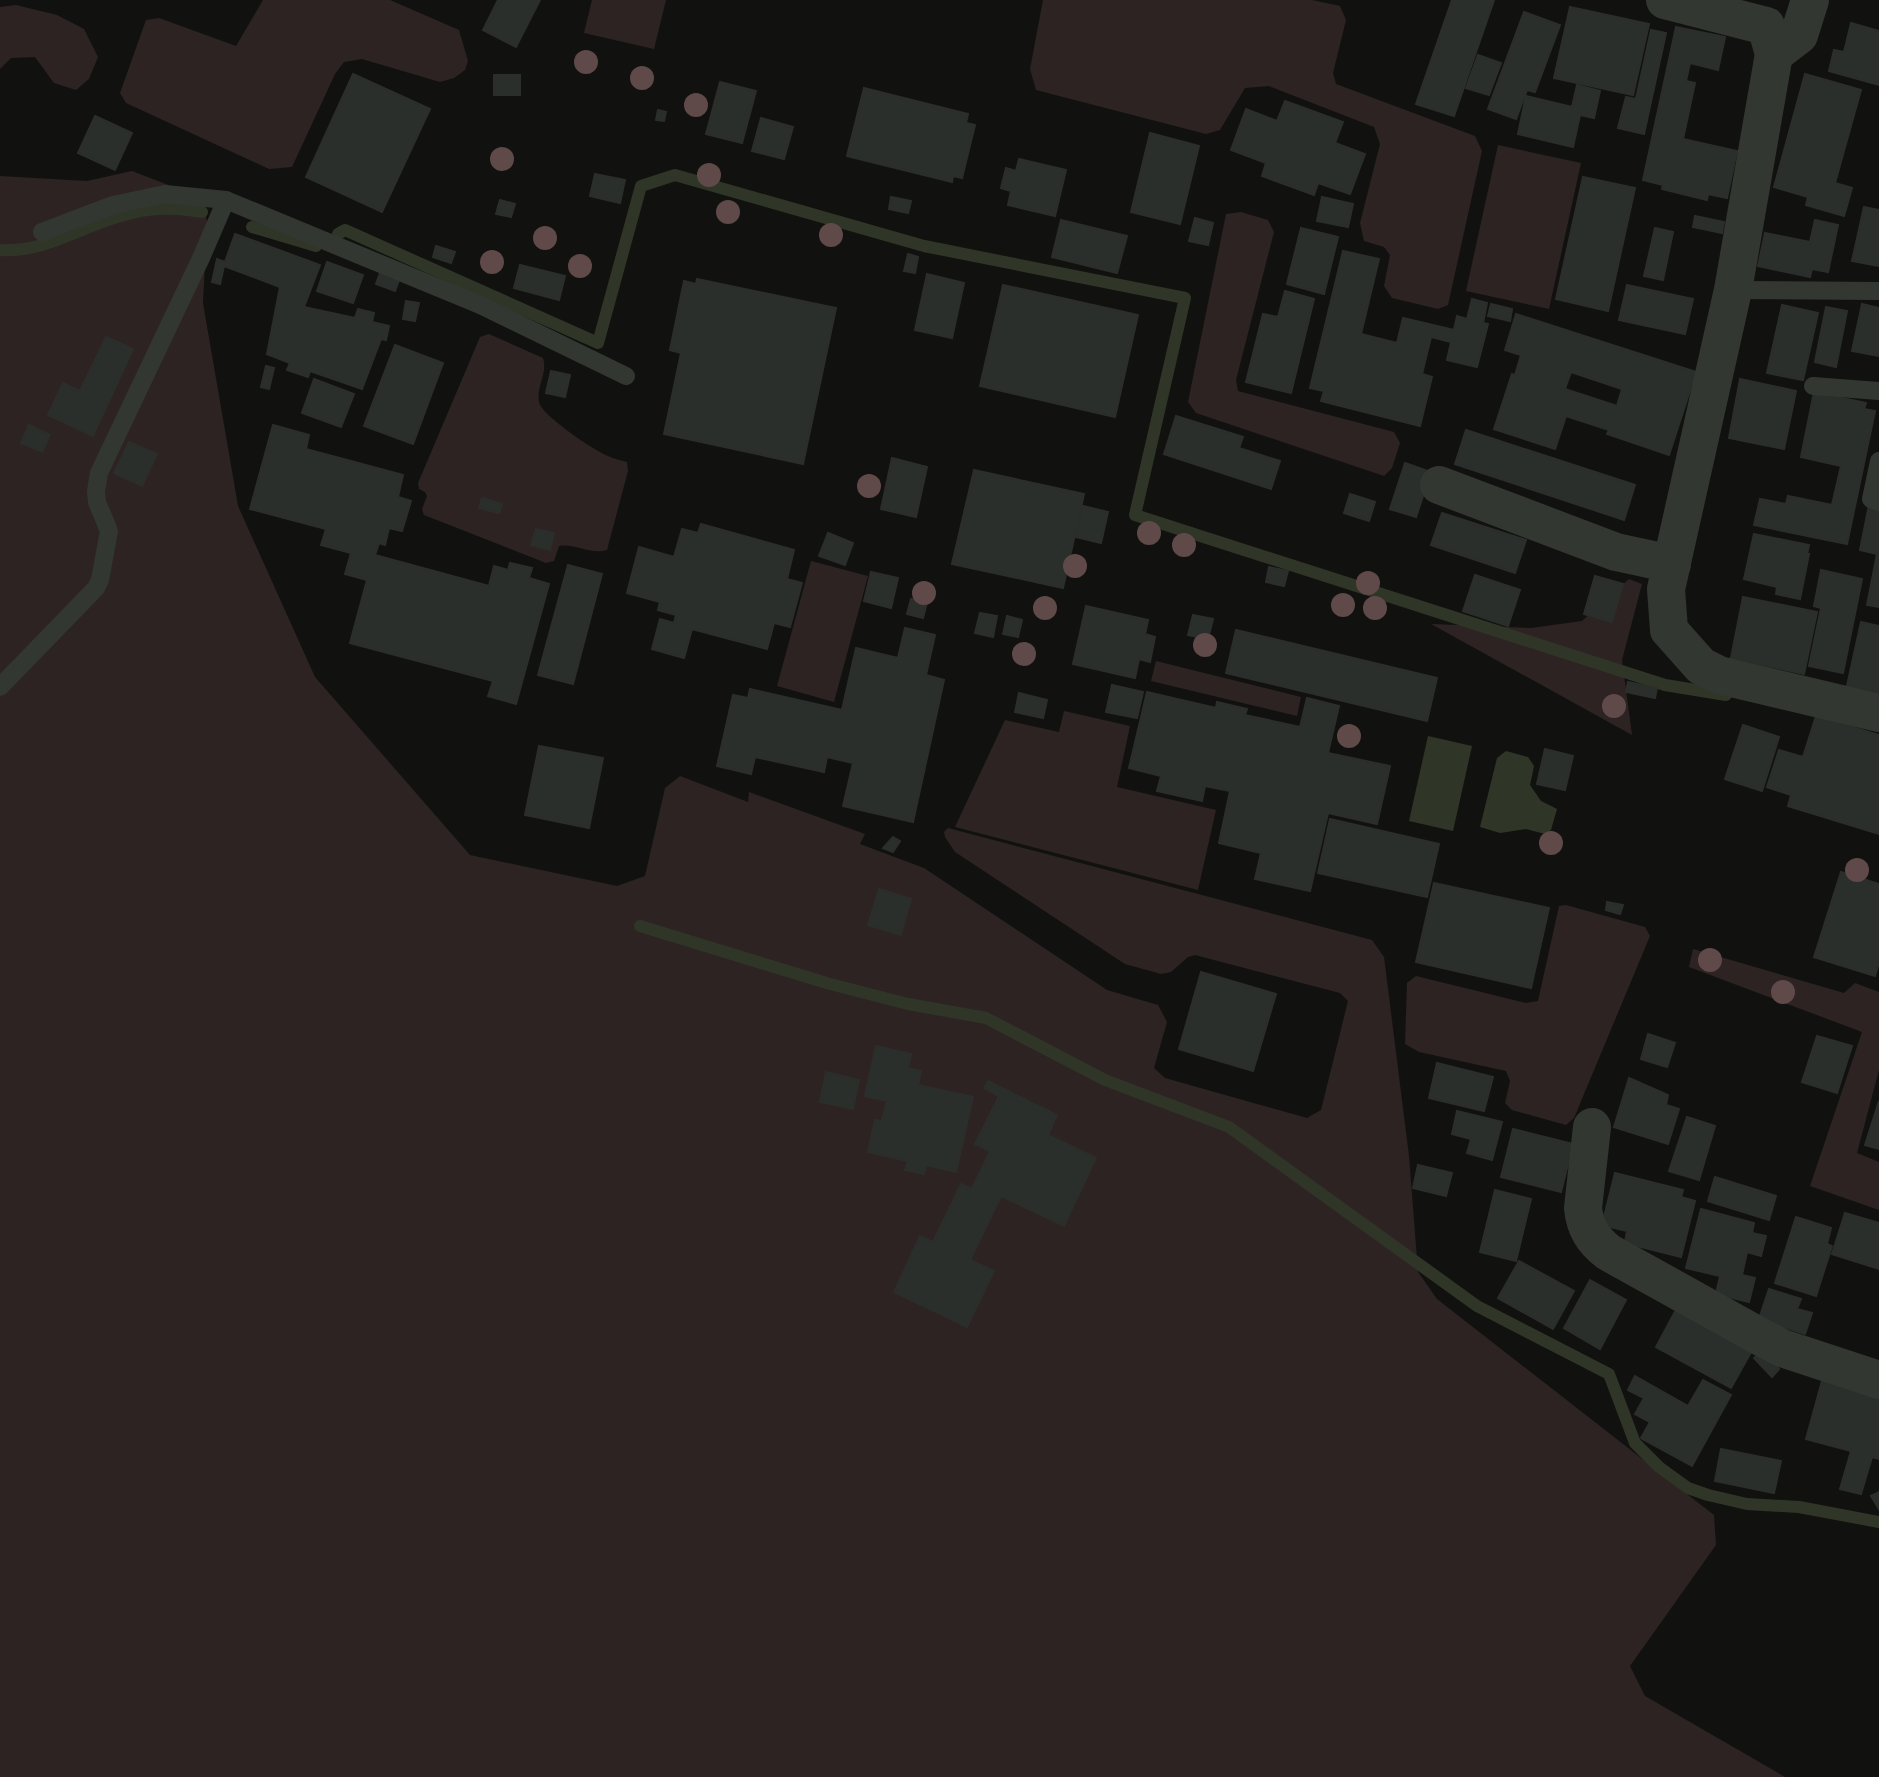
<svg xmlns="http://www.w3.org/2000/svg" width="1879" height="1777" font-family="'Source Sans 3',sans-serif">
<rect width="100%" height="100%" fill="#111210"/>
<g fill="#2d2323">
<polygon points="263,0 390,0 459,30 468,61 465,70 454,78 440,82 362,59 344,62 335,74 292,167 269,169 126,103 120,93 146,20 159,18 236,46"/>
<polygon points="592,0 666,0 654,49 584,33"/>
<polygon points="1043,0 1312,0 1340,6 1346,20 1333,73 1336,84 1475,136 1482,151 1448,305 1438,309 1392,298 1384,286 1390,255 1384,247 1364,241 1360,223 1380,144 1374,127 1269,86 1245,88 1220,130 1206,134 1036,90 1030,69"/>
<polygon points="16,5 57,15 84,29 98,57 89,79 76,90 54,83 35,57 11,58 0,69 0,7"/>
<polygon points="1498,145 1581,163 1549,309 1466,291"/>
<polygon points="132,171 184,191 203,205 207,221 203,303 238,506 315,677 470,855 617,886 645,876 665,788 680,776 748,802 749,792 865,834 860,844 924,868 1107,990 1158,1005 1167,1022 1154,1068 1165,1078 1307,1118 1321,1110 1348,1001 1340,993 1195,955 1188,957 1171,972 1161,974 1125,964 955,852 945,837 944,832 948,828 1372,940 1384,957 1409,1156 1418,1272 1437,1299 1714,1515 1716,1545 1630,1666 1645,1696 1785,1777 0,1777 0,176 87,181"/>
<polygon points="1241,212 1268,220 1274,232 1236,380 1238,391 1394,432 1400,443 1392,468 1384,476 1196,413 1188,402 1226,214"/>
<path d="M489,334L543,358C548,373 536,387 539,402C541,415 595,451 608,456C614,459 621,460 627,462L628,471L607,550C589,555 576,543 559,546L554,561L546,563L424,515L422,509L427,496L425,492L419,489L418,483L480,337Z"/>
<polygon points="811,561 868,576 834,702 777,686"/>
<polygon points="1629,579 1642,584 1622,660 1632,735 1431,624 1531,628 1582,621"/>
<polygon points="1156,661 1301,697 1297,716 1151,681"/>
<polygon points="1064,711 1130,726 1117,787 1216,810 1198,890 955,827 1005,720 1059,732"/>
<polygon points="1566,905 1645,927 1650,936 1574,1118 1566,1125 1512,1110 1505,1103 1510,1081 1506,1071 1419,1052 1405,1044 1407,983 1416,976 1526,1003 1538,1001 1559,906"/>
<polygon points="1693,949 1844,993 1855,983 1879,992 1879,1070 1857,1153 1879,1162 1879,1210 1810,1186 1862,1032 1689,967"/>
</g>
<g fill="#303627">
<polygon points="1428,736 1472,746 1453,831 1409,821"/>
<polygon points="1506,751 1528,757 1534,766 1530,785 1541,801 1557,809 1551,830 1545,834 1526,829 1500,833 1480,827 1497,758"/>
</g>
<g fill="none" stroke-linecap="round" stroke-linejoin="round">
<g stroke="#303627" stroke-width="12">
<polyline points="252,227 316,246"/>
<polyline points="338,234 345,230 598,343 641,186 675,175 924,246 1185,298 1135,515 1665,685 1726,695"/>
<path d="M0,250C44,253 80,227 121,216C150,207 173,207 202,212"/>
<polyline points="640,926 830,984 908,1004 986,1018 1105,1080 1229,1127 1477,1306 1609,1374 1635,1443 1659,1467 1688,1488 1708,1495 1747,1504 1799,1507 1879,1522"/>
</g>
</g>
<g fill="#2b2f2b" stroke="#2b2e2a" stroke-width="2" fill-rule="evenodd">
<polygon points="498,0 540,0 516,47 483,30"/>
<polygon points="1452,0 1494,0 1454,116 1416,104"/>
<polygon points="1570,7 1649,24 1633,95 1554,78"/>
<polygon points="1524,12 1560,25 1535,92 1527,90 1516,119 1488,109"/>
<polygon points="1851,23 1879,31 1879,85 1829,71 1834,50 1844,52"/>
<polygon points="1676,27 1725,37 1718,70 1690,63 1686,81 1695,83 1683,139 1737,151 1727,198 1708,194 1707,200 1662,189 1663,185 1643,180"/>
<polygon points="1651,30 1666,33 1644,134 1618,128 1626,97 1636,99"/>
<polygon points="1478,55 1501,63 1489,95 1466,88"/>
<polygon points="353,74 430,109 382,212 306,177"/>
<polygon points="1805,74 1861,90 1835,183 1852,188 1844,216 1806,205 1808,197 1774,187"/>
<rect x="494" y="75" width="26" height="20"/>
<polygon points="720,82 756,91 742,143 706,134"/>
<polygon points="1577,85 1600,91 1594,118 1580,115 1573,147 1518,134 1526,96 1572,107"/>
<polygon points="864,88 968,114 966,123 975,125 962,178 953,176 952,182 847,156"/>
<polygon points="1285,101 1343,122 1335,143 1365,154 1350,194 1318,183 1314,195 1262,176 1266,163 1231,150 1246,109 1277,121"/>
<polygon points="658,110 666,112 664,121 656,120"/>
<polygon points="95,116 132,133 115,170 78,153"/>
<polygon points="761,118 793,127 784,159 752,151"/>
<polygon points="1150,133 1199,146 1180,224 1131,212"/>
<polygon points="1019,159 1066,170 1055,216 1008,205 1011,191 1001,188 1006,168 1016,171"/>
<polygon points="595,174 625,180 620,203 590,196"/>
<polygon points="1583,177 1635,188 1608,311 1556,299"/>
<polygon points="891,197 911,201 908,213 889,209"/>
<polygon points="1322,197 1353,204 1348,227 1317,221"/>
<polygon points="500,200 515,204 511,217 496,214"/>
<polygon points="1864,207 1879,210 1879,266 1852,261"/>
<polygon points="1695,216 1724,222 1722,233 1693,227"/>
<polygon points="1195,218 1213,223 1208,245 1189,241"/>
<polygon points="1061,220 1127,236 1117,273 1052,257"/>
<polygon points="1815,220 1838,225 1828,272 1812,269 1810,277 1758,266 1765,233 1810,242"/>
<polygon points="1301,228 1338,237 1324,294 1287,284"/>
<polygon points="1655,228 1673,232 1663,280 1644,276"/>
<polygon points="235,234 320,265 304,307 355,318 358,309 374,313 372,322 389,326 386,340 381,339 362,389 310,371 308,377 287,370 290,363 267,354 280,287 224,266 220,284 212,282 217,259 225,262"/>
<polygon points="436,246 455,252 451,263 433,257"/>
<polygon points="1343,251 1379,259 1361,334 1397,343 1403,318 1454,330 1457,316 1467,319 1472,299 1487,303 1483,323 1488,324 1477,367 1447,360 1451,342 1431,337 1422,374 1432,377 1420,426 1321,401 1324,391 1310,388"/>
<polygon points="908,254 918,257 915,273 904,271"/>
<polygon points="327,262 363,275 353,303 317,291"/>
<polygon points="520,265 565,276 559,300 514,288"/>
<polygon points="380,273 399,280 395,291 376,284"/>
<polygon points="927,274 964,283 952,338 915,330"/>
<polygon points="697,279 836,308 803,464 664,434 681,353 670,350 684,281 696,284"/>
<polygon points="1003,285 1138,315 1115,417 980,386"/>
<polygon points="1627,285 1693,299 1685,334 1619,320"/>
<polygon points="1285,291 1314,299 1291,393 1246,382 1263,314 1278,317"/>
<polygon points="406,301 419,303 415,321 403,319"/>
<polygon points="1491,304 1512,309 1510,321 1488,316"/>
<polygon points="1862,304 1879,308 1879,356 1852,351"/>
<polygon points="1782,305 1818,313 1803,380 1767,373"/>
<polygon points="1826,307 1847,311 1836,367 1815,362"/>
<path d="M1516,314L1696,372L1669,455L1607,434L1609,430L1566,416L1555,449L1494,429L1512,374L1515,375L1521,355L1505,350ZM1571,372L1622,389L1617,406L1565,389Z"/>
<polygon points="106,337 133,349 93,436 48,415 63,383 80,391"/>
<polygon points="395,345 443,363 413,444 364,426"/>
<polygon points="266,366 274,368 269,389 261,387"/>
<polygon points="551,371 570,375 565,397 546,393"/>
<polygon points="314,379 354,394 341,427 302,413"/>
<polygon points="1740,379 1796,391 1784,449 1729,438"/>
<polygon points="1814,392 1866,403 1864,409 1875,411 1847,544 1754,525 1760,499 1786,504 1788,496 1832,505 1841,466 1801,457"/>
<polygon points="1176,416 1243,437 1239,448 1280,461 1271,489 1164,454"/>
<polygon points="29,425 50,435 42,452 21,443"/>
<polygon points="273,425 309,435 306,449 403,475 398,497 411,501 402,531 389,528 385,545 379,543 375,555 489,586 494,566 508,570 510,563 532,568 529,578 549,584 516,704 488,696 493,681 350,643 367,580 345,574 351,553 321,545 326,529 250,509"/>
<polygon points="1466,430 1635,485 1624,520 1455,464"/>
<polygon points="129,442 157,454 142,486 114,473"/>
<polygon points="892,458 927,467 916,517 881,509"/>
<polygon points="1405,463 1431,472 1416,517 1390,509"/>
<polygon points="974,470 1084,494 1063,588 952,564"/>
<polygon points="1350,494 1375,502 1369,521 1344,513"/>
<polygon points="482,498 502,504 499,513 479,508"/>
<polygon points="1869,505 1879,509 1879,607 1867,605 1877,554 1860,550"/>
<polygon points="1083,506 1108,512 1101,543 1076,537"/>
<polygon points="1442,513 1526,540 1515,573 1431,545"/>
<polygon points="701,524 794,550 787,579 802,583 790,627 774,623 767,649 692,629 684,658 652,649 660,619 674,623 676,615 658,610 660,602 627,593 639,547 674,557 682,529 698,533"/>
<polygon points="536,529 554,533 550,550 531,545"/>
<polygon points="828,533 853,543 845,565 819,556"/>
<polygon points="1754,534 1809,545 1807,554 1809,554 1800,599 1776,594 1777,587 1744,579"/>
<polygon points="568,565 602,574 573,684 538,675"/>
<polygon points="1269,567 1288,571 1284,586 1266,582"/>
<polygon points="1821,570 1862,579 1843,673 1809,666 1821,608 1814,606"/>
<polygon points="871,572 898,578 891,608 864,601"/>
<polygon points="1475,575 1520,590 1508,626 1463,611"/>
<polygon points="1595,576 1623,584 1612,622 1584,614"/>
<polygon points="1743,597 1817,612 1804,674 1731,658"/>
<polygon points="911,599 927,602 923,618 907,614"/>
<polygon points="1086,606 1148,620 1145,634 1155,637 1150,662 1139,659 1135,678 1073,664"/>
<polygon points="980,613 997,616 993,637 975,633"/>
<polygon points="1193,615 1213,619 1208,639 1188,635"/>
<polygon points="1007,616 1022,620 1018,637 1003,634"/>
<polygon points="1861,622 1879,626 1879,693 1847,686"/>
<polygon points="905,628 935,635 926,675 944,680 913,822 843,806 853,763 827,757 824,772 755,757 751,774 717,766 733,695 748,698 750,689 842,710 856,648 898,658"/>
<polygon points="1236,630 1437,678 1427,721 1226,673"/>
<polygon points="1628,682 1657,688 1655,698 1626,692"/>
<polygon points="1112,685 1143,692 1137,718 1106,712"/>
<polygon points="1147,692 1216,708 1217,702 1247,709 1245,715 1300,727 1307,698 1339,706 1328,753 1390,766 1377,824 1328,813 1310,891 1255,879 1261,853 1219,843 1230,791 1205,786 1202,801 1157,791 1161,776 1129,768"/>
<polygon points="1019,693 1047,700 1043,718 1015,712"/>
<polygon points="1816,716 1879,735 1879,834 1788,806 1791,795 1767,787 1779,750 1803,757"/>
<polygon points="1743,725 1779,737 1762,791 1725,779"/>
<polygon points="539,746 603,758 589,828 525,815"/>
<polygon points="1545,749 1573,756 1565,790 1537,784"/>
<polygon points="1330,819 1439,844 1427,897 1318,873"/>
<polygon points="893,837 900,841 893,852 883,848"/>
<polygon points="1841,872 1879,884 1879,962 1875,976 1814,957"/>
<polygon points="1434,883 1549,908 1531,988 1416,962"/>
<polygon points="879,889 911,899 901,935 868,925"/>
<polygon points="1607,902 1623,905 1620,914 1606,910"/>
<polygon points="1201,972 1276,994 1253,1071 1179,1049"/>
<polygon points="1648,1034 1675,1043 1667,1067 1641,1059"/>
<polygon points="1817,1036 1852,1046 1837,1093 1802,1082"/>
<polygon points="876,1046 911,1054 908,1068 921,1071 918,1085 973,1097 956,1172 926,1165 924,1174 905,1170 908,1161 868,1152 875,1120 882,1121 887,1101 865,1096"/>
<polygon points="1437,1063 1493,1077 1484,1111 1429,1098"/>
<polygon points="826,1072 859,1080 853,1109 820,1102"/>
<polygon points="1629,1078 1668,1095 1666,1105 1679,1109 1668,1144 1614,1127"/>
<polygon points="988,1081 1057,1115 1048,1135 1096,1158 1064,1226 1001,1196 970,1260 994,1271 967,1327 894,1292 920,1236 933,1242 961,1184 972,1189 990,1151 975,1144 999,1096 984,1088"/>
<polygon points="1879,1101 1879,1149 1865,1145"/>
<polygon points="1457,1111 1502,1122 1492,1160 1467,1153 1471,1139 1452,1134"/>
<polygon points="1687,1117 1715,1126 1699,1180 1669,1171"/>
<polygon points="1513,1129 1573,1144 1561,1192 1501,1177"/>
<polygon points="1418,1165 1452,1173 1446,1196 1413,1188"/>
<polygon points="1615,1173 1683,1190 1681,1197 1695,1201 1681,1257 1625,1243 1627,1231 1602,1225"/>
<polygon points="1715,1177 1776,1196 1769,1220 1708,1201"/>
<polygon points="1495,1190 1531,1199 1516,1261 1480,1252"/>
<polygon points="1701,1209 1754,1223 1752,1233 1766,1236 1761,1256 1747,1252 1742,1275 1755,1278 1749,1302 1716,1294 1720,1276 1686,1268"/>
<polygon points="1845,1213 1879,1223 1879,1269 1832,1254"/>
<polygon points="1796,1217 1831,1228 1827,1244 1832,1246 1816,1296 1775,1283"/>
<polygon points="1519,1261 1574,1291 1553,1329 1498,1298"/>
<polygon points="1590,1280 1626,1300 1600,1349 1564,1328"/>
<polygon points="1769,1289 1801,1299 1797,1309 1812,1313 1805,1334 1759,1319"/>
<polygon points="1678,1306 1754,1347 1731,1388 1656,1347"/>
<polygon points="1762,1351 1779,1369 1772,1377 1754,1358"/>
<polygon points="1635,1376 1688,1406 1703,1380 1731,1395 1692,1466 1641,1438 1650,1422 1635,1414 1644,1398 1628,1390"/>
<polygon points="1822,1381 1879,1396 1879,1459 1872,1457 1861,1494 1840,1489 1851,1451 1806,1439"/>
<polygon points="1721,1449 1781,1461 1774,1493 1715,1481"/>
<polygon points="1879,1492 1879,1509 1871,1496"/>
</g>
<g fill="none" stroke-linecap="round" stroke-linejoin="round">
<g stroke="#333731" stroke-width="18">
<polyline points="42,232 113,205 165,194 226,200"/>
<polyline points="1733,290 1879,291"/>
<polyline points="1813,386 1879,391"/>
<polyline points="1879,461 1871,499 1879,502"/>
<polyline points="0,687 96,588 100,580 109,531 97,502 96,491 99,473 201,258 226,200 480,305 626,376"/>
</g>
<g stroke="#333731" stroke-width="38">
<polyline points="1665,0 1766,26 1774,54 1733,290 1666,589 1669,630 1701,666 1719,675 1879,713"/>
<polyline points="1774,54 1799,35 1810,0"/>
<polyline points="1439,485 1616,552 1672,564"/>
<path d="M1592,1127L1583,1208C1585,1228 1593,1240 1608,1252L1759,1336L1782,1348L1879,1380"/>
</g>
</g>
<g fill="#604a49">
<circle cx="586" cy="62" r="12"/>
<circle cx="642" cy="78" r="12"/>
<circle cx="696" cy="105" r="12"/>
<circle cx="502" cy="159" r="12"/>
<circle cx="709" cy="175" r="12"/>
<circle cx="728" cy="212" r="12"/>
<circle cx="831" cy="235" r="12"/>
<circle cx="545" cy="238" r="12"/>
<circle cx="492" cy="262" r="12"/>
<circle cx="580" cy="266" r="12"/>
<circle cx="869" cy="486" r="12"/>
<circle cx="1149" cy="533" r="12"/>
<circle cx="1184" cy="545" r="12"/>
<circle cx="1075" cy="566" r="12"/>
<circle cx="1368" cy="583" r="12"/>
<circle cx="924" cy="593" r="12"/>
<circle cx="1343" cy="605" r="12"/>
<circle cx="1045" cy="608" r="12"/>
<circle cx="1375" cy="608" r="12"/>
<circle cx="1205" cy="645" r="12"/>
<circle cx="1024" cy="654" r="12"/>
<circle cx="1614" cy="706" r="12"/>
<circle cx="1349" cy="736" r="12"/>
<circle cx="1551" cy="843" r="12"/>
<circle cx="1857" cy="870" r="12"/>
<circle cx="1710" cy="960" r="12"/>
<circle cx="1783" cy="992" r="12"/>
</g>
</svg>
